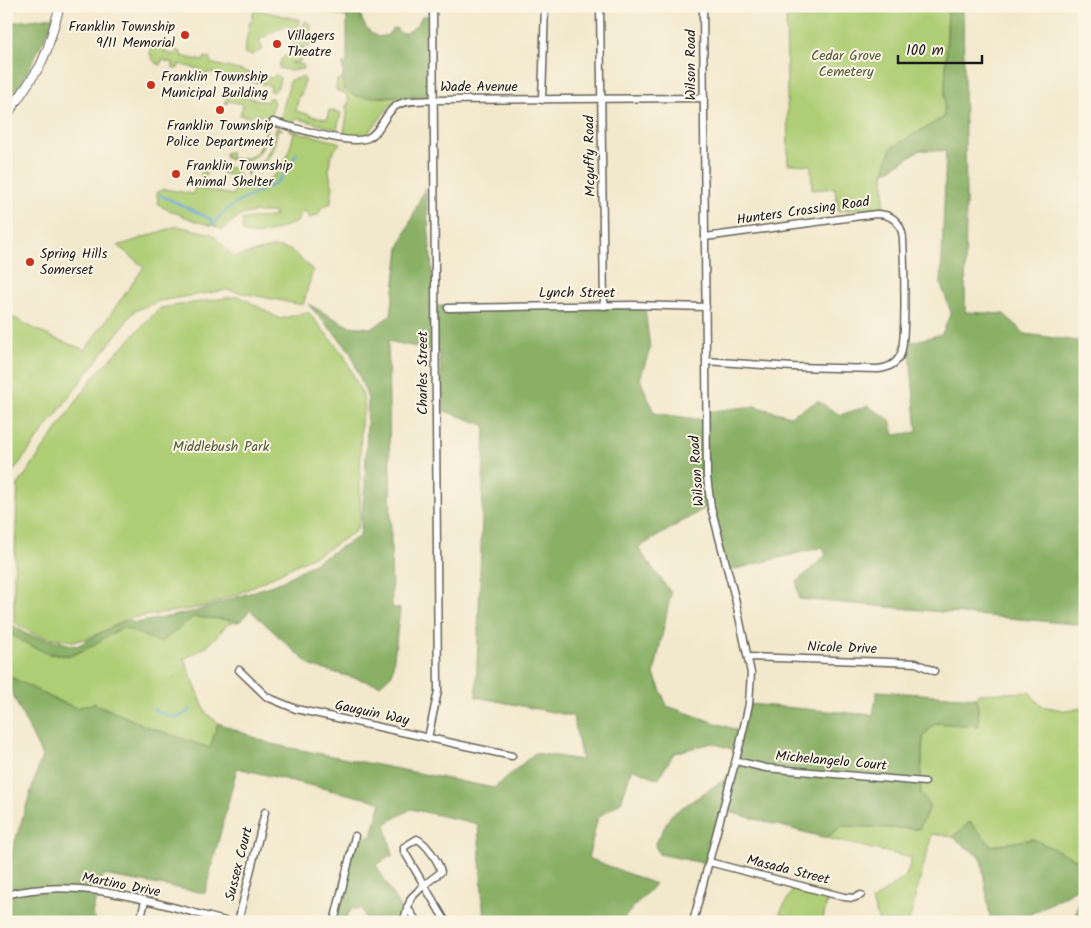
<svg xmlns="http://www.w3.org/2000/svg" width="1091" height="928" font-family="Kalam,sans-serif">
<rect width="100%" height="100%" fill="#fcf5e5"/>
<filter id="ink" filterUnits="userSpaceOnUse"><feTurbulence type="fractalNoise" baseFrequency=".02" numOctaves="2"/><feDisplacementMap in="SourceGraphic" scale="10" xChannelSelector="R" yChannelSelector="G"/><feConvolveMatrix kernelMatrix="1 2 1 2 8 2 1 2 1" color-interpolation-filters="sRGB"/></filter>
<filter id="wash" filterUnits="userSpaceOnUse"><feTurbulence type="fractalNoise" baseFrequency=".0096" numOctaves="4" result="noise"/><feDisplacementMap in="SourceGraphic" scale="20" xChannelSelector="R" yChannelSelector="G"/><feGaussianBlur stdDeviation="1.12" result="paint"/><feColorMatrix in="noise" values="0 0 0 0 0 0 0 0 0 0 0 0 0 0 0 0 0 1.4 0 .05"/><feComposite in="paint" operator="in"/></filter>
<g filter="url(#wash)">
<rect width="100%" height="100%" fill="#f2e8cc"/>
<g fill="#aecd74" stroke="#657448">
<polygon points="786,6 948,6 944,117 891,148 884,173 884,207 838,211 835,188 812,190 811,165 788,164"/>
<polygon points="254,9 300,20 300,24 291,31 288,25 280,29 279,28 259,40 263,49 252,55 244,53 250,21 252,20"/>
<polygon points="305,21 311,24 311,46 296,48 292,41 296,37 295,35 301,32"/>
<path d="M154,45L164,48V52L175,55L176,50L181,52V56L203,61L205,57L211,58L210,63L272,78L276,74L280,78C279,84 278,90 272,92L270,91L271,86L235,78L234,83L222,80L223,75L208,72L207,76L201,74V70L179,64L178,69L173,68V63L162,60L160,65C152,62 148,54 151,46Z"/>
<polygon points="301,47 304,48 300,62 289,63 304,65 303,69 290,71 279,68 281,59"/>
<polygon points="303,77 305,79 301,95 299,95 296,111 311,115 311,116 327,119 329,110 341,113 336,134 333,133 333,128 296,118 293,124 280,121 290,80"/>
<path d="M343,79L380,98L396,96L417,98C408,99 399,99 391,105C378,116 366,151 344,133L347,114L346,105H348L349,99L347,98L346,94L336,90L337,80Z"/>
<polygon points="227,94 236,97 237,95 267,102 268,98 272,98 274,103 270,118 253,114 250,117 240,115 243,104 228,101 227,104 225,103"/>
<path d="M262,124L268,125C265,150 255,170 226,158L225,154L227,152H231V158C257,163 262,148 266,127Z"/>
<path d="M279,127L283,130L278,129C273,151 271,163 248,171V175L247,176L246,169C268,164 271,147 276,128Z"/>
<path d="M290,130L341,143C327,155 327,171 333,187L331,195V203L322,207L318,215L309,218L308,214L305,212H301L297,222C284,226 254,242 243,231L242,220C255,216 265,219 275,216L274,212C249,213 244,209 224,229H220L218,227L195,221L162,207L158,203L157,193L164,189L193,194L195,187H199L202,170L205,169L207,163L209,162L212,166L207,170L202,189L233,195L237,184V177L222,173L219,169L221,166L237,169L240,180L248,183L249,187C280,182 287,160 294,133L289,131Z"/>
<polygon points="177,226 212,234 234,257 275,247 291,250 313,270 303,305 227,290 159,301 134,311 9,477 6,493 6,314 51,337 85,350 144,267 118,246"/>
<polygon points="239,296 280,319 308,312 344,355 363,396 365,409 361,420 360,519 356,531 328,549 236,595 203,607 132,618 86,639 72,641 45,637 31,633 14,622 14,576 18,485 94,376 160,308"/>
<polygon points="210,609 241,621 228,624 206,647 184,659 206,713 218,723 210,748 148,727 94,703 77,708 56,700 9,676 6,677 6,632 48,654 72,656 123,627 160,642 193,616"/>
<polygon points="1029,692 1041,706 1069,711 1085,707 1085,861 1078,860 1033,839 992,846 970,822 953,837 932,834 909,922 879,922 872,901 906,876 912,858 826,838 842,826 919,829 923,737 935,723 979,726 977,694"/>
<polygon points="795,886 829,895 822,922 779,914"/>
</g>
<g fill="#8ab066" stroke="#536641">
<path d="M303,6H362C358,20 366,30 378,37L388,35L392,29L396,28L401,33C411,34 418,24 422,16H429L432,96C419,98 409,96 396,96C383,96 369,99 356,96C351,95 347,91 343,88V64L347,63V17Z"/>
<path d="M948,6H963L966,199L965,312L1004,314L1025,334L1085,342V625L799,599L797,582L826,555L823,547L727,571L710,505L638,548L671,593L654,674L667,706L742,732L749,704L873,715L877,691L977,698L979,726L935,723L923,737L920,793L930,806L919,829L842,826L826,838L722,810L708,864L659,854L655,845L671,815L731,775L737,751L712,743L674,753L658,779L632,768L621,802L598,817L588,858L655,884L620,922H484L478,824L411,809L385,824L393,855L376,865L408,922H367L362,909H351L345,921L333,918L351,840L372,836L381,802L237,768L205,893L103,875L92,913L97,922H6V870L42,756L11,691L6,688V677L9,676L56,700L77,708L94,703L148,727L210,748L218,723L271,744L494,788L535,753L582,760L573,716L476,697L485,425L444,411L439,352L388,341L392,607L400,609L392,674L380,685L311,666L250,610L241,621L193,617L160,643L123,627C108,634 96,645 82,651C54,663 30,645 6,632V493L9,478L8,622L28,635L77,646L125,620L136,623L197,611L281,582L360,536L365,482L368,399L350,351L308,304L348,326L373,328L391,315L399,248L425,187L435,306L645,309L650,349L640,379L654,413L704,420L705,412L754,406L790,416L818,401L840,415L868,406L890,420L894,435L917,432L909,343L942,334L951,312L941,284L946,151L920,150L884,173L891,148L944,117Z"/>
<polygon points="55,17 12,102 6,100 6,23"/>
<polygon points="970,822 992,846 1033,839 1078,860 1085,861 1085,922 1074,922 1082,886 1029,915 1028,922 988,922 990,917 981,858 953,837"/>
</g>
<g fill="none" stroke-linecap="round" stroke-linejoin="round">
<g stroke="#65a8da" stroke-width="2">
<polyline points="160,195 211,219 213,225"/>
<path d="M213,225C230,199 254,198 277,182C286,174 291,163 297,153"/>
<path d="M154,709C170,717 176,723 191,709"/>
</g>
</g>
</g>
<g filter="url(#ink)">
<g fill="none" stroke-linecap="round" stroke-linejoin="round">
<defs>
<g id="minor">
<polyline points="600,6 604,306"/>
<polyline points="542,100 545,6"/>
<path d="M273,122C294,127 350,146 368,138C382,131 384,113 396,106C406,99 423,101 434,100L704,98"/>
<path d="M705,237L876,214C885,214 894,217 899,225C901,229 903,235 903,240C904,259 907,343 900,356C895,365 888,368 878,369L793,367L706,361"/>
<polyline points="448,308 632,305 706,307"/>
<polyline points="748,657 916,663 934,671"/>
<polyline points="239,670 267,697 296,709 512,756"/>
<polyline points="428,738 438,691 433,6"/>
<polyline points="736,761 766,768 925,782"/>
<path d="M417,839C426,843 439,862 441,872L424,885L404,851V847Z"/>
<polyline points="709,862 844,897 853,898 861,895"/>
<path d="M6,895C81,875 157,904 229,922"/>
<polyline points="407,907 417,922"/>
<polyline points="140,922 145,901"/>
<polyline points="238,922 265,812"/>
<polyline points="334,922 355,836"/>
<polyline points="403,922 411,898 424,885 446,922"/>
<polyline points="693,922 740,744 749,704 751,673 735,598 711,507 707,477 703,6"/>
</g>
<polyline id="tertiary" points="6,117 40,66 47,50 60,6"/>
</defs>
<use href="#minor" stroke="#67635a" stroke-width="9"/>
<use href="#tertiary" stroke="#67635a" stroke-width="10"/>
<use href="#minor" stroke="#fff" stroke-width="6"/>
<use href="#tertiary" stroke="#fff" stroke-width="8"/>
</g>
</g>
<g fill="#c8321e" stroke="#fcf5e5" stroke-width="2">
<circle cx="185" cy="35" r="5"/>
<circle cx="277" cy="44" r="5"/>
<circle cx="151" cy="85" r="5"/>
<circle cx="220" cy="110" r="5"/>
<circle cx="176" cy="174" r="5"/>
<circle cx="30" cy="262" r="5"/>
</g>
<g text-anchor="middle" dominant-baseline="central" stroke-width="4" stroke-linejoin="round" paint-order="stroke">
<g font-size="14" fill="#1c1c1c" stroke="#fcf5e5" text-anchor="start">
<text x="175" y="27" text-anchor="end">Franklin Township<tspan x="175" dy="16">9/11 Memorial</tspan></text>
<text x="287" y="36">Villagers<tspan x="287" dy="16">Theatre</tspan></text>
<text x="161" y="77">Franklin Township<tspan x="161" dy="16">Municipal Building</tspan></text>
<text x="220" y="126" text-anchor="middle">Franklin Township<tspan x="220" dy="16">Police Department</tspan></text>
<text x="186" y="166">Franklin Township<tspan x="186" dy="16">Animal Shelter</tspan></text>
<text x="40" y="254">Spring Hills<tspan x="40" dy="16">Somerset</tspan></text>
</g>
<g font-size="14" fill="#4f5a3b" stroke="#fcf5e5">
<text x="846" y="56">Cedar Grove<tspan x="846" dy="16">Cemetery</tspan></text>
<text x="221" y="447">Middlebush Park</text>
</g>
<g font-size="14" fill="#1c1c1c" stroke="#fcf5e5">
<text transform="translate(691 65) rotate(-90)">Wilson Road</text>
<text x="479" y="87">Wade Avenue</text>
<text transform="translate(590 156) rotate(-91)">Mcguffy Road</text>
<text transform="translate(803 211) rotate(-8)">Hunters Crossing Road</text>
<text x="577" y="293">Lynch Street</text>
<text transform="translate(423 373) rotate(-90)">Charles Street</text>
<text transform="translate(697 471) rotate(-94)">Wilson Road</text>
<text transform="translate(842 648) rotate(2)">Nicole Drive</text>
<text transform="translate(372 713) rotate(12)">Gauguin Way</text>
<text transform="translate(831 761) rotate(5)">Michelangelo Court</text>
<text transform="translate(239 864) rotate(-76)">Sussex Court</text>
<text transform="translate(788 870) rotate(14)">Masada Street</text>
<text transform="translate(121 885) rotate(11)">Martino Drive</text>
</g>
</g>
<rect width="1091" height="928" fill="none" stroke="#fcf5e5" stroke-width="25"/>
<path d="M898 55v8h84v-8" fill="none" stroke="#1c1c1c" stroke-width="2.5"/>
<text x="906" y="55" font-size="15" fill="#1c1c1c" stroke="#fcf5e5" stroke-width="4" paint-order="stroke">100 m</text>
</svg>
